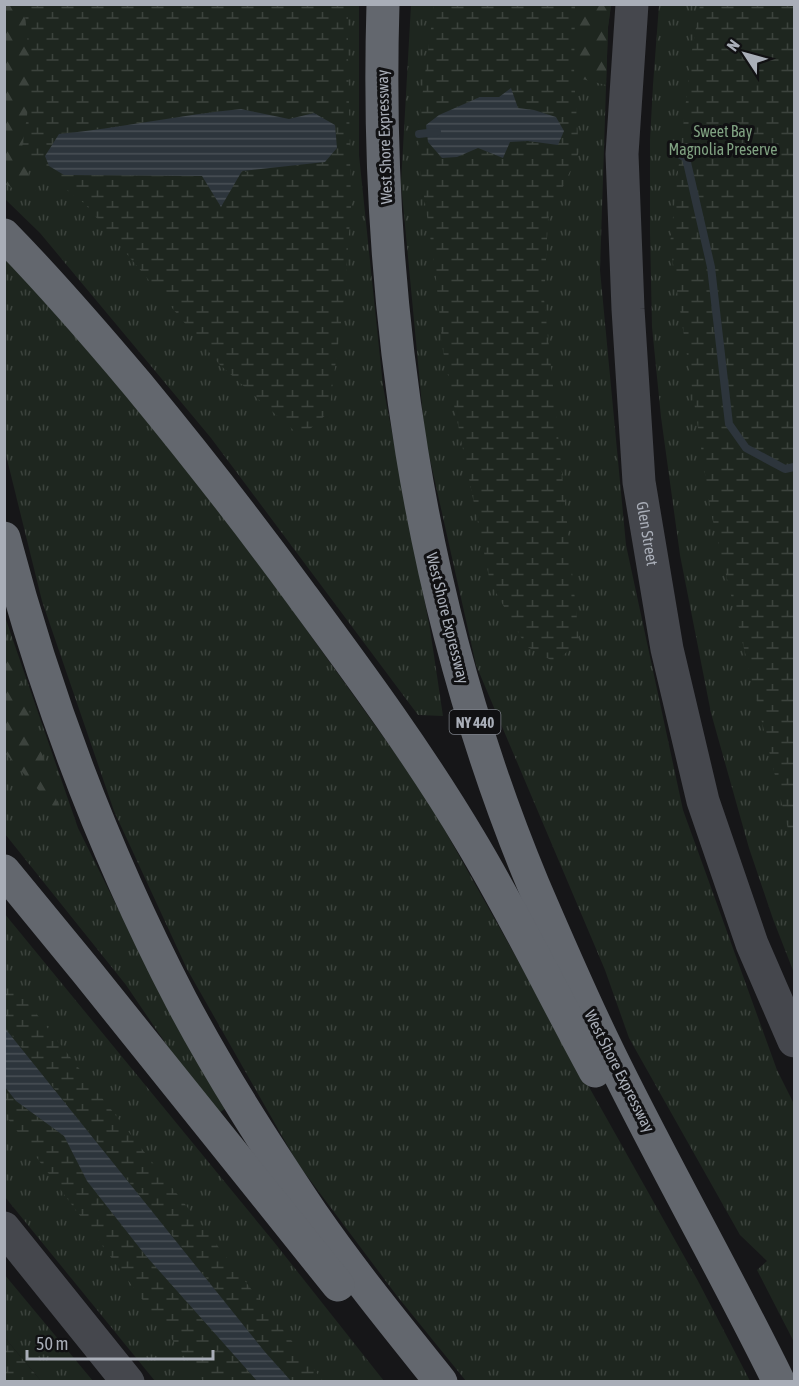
<svg xmlns="http://www.w3.org/2000/svg" width="799" height="1386" font-family="'Asap Condensed',sans-serif">
<defs>
<pattern id="grass-tufts" width="24" height="20" patternUnits="userSpaceOnUse" patternTransform="scale(1.5)"><rect width="24" height="20" fill="#1e261f"/><path d="M3 7l-1-3M5 7V3M7 7l1-3M15 17l-1-3M17 17v-4M19 17l1-3" fill="none" stroke="#3c433d"/></pattern>
<pattern id="forest-firs" width="22" height="20" patternUnits="userSpaceOnUse" patternTransform="scale(1.5)"><rect width="22" height="20" fill="#1e261f"/><path d="M5 1l3.5 6h-7zM16 11l3.5 6h-7z" fill="#3c433d"/></pattern>
<pattern id="wetland-marsh" width="20" height="14" patternUnits="userSpaceOnUse" patternTransform="scale(1.5)"><rect width="20" height="14" fill="#1e261f"/><path d="M1 5h8M5 5V1M11 12h8M15 12V8" fill="none" stroke="#3c433d"/></pattern>
<pattern id="water-rules" width="6" height="5" patternUnits="userSpaceOnUse" patternTransform="scale(1.5)"><rect width="6" height="5" fill="#2d353c"/><path d="M0 2.5h6" fill="none" stroke="#495056"/></pattern>
</defs>
<rect width="100%" height="100%" fill="#161618"/>
<g fill="url(#grass-tufts)">
<polygon points="4,5 359,5 359,155 383,386 430,629 443,716 418,715 211,438 40,233 5,199"/>
<polygon points="411,5 611,5 608,27 600,270 626,545 683,810 777,1070 794,1104 794,1342 757,1270 767,1261 740,1235 629,1038 605,970 476,665 425,437 401,183"/>
<polygon points="659,5 794,5 794,973 773,919 749,848 711,713 680,555 661,417 652,327 650,232 650,140 653,85"/>
<polygon points="4,251 177,449 425,795 698,1281 750,1381 466,1381 397,1296 298,1164 187,969 114,811 42,601 5,451"/>
<polygon points="4,614 78,828 149,971 226,1108 215,1116 126,985 5,834"/>
<polygon points="4,913 274,1242 384,1381 155,1381 5,1197"/>
<polygon points="4,1274 93,1381 41,1381 5,1338"/>
</g>
<g fill="url(#forest-firs)">
<polygon points="4,5 24,5 32,84 21,155 40,203 5,184"/>
<polygon points="575,5 611,5 608,27 606,85 574,77"/>
<polygon points="4,632 5,632 61,815 5,753"/>
</g>
<g fill="url(#wetland-marsh)" fill-rule="evenodd">
<path d="M24,5H348V54L351,207L344,300L329,412L301,437L219,364L85,204L21,155L32,84ZM241,109L289,119L314,113L335,125L337,148L293,167L202,176L65,175L59,134C120,128 180,115 241,109Z"/>
<path d="M434,5H575L574,77L579,152L548,219L544,299L579,639L556,663L526,646L490,582L443,351L435,268L418,157L419,121ZM480,97H499L518,108L534,110L556,117L558,145L528,141L510,142L503,158L478,148L442,158L428,142L426,125L439,115Z"/>
<polygon points="700,5 794,5 794,844 789,833 711,513 670,244 691,56"/>
<polygon points="4,975 35,1012 323,1381 291,1381 265,1352 5,1027"/>
<polygon points="5,1087 16,1101 64,1136 87,1181 146,1256 257,1381 203,1381 5,1115"/>
<polygon points="4,1338 5,1338 41,1381 5,1381"/>
</g>
<g fill="url(#water-rules)">
<polygon points="511,88 518,108 534,110 556,117 564,131 558,145 528,141 510,142 503,158 478,148 457,157 442,158 428,142 426,125 439,115 480,97 499,97"/>
<path d="M241,109L289,119L314,113L335,125L337,148L325,162L242,171L221,207L202,176L64,175L49,166L45,156L59,134C120,128 180,115 241,109Z"/>
<polygon points="4,1027 265,1352 291,1381 257,1381 146,1256 87,1181 64,1136 16,1101 5,1087"/>
</g>
<g fill="none" stroke-linecap="round" stroke-linejoin="round">
<g stroke="#2d353c" stroke-width="8">
<polyline points="419,134 437,132"/>
<polyline points="671,150 686,158 711,267 729,424 746,448 785,469 794,467"/>
</g>
<g stroke="#45474d" stroke-width="33">
<path id="s1" d="M632,4L622,154L628,309L639,482L667,649L703,801L752,944L794,1041"/>
<polyline points="4,1228 128,1382"/>
</g>
<g stroke="#63676e" stroke-width="33">
<path d="M383,4C374,299 419,611 533,884C557,940 581,996 608,1051C662,1162 724,1270 779,1382"/>
<path d="M4,235C51,283 95,334 138,385C194,453 248,522 300,593C359,673 419,754 470,840C515,915 553,994 595,1071"/>
<path d="M4,538C46,698 105,854 181,1000C220,1074 266,1145 312,1214C352,1272 397,1327 441,1382"/>
<polyline points="4,871 87,972 338,1285"/>
</g>
</g>
<g text-anchor="middle" dominant-baseline="central" stroke-width="6" stroke-linejoin="round" paint-order="stroke">
<rect fill="#111113" stroke="#7b7f86" stroke-width="1.5" x="449.5" y="710" width="51" height="24" rx="4.5"/>
<g font-size="15" font-weight="bold" fill="#a9aeb8">
<text x="475" y="722">NY 440</text>
</g>
<g font-size="16" fill="#80a282" stroke="#111113">
<text x="723" y="131">Sweet Bay<tspan x="723" dy="18">Magnolia Preserve</tspan></text>
</g>
<g font-size="16" fill="#a9aeb8" stroke="#111113">
<text transform="translate(384 137) rotate(-92)">West Shore Expressway</text>
<text stroke="none"><textPath href="#s1" startOffset="531">Glen Street</textPath></text>
<text transform="translate(448 618) rotate(76)">West Shore Expressway</text>
<text transform="translate(620 1071) rotate(63)">West Shore Expressway</text>
</g>
</g>
<rect width="799" height="1386" fill="none" stroke="#a9aeb8" stroke-width="12"/>
<g transform="translate(745 54) rotate(306)" stroke="#111113" stroke-width="4.5" paint-order="stroke">
<path d="M0-4.5L10 22L0 15L-10 22Z" fill="#a9aeb8"/>
<text y="-9" font-size="16" font-weight="bold" text-anchor="middle" fill="#a9aeb8">N</text>
</g>
<path d="M27 1350v9h186v-9" fill="none" stroke="#a9aeb8" stroke-width="3"/>
<text x="36" y="1350" font-size="18" fill="#a9aeb8" stroke="#111113" stroke-width="4.5" paint-order="stroke">50 m</text>
</svg>
